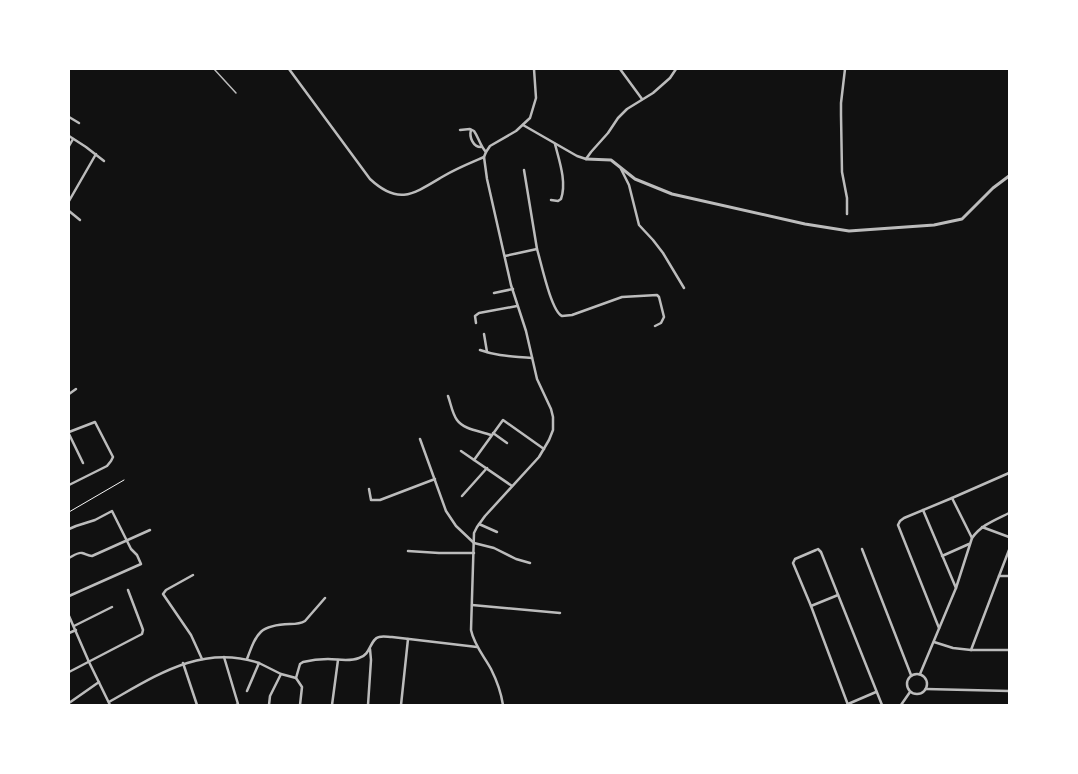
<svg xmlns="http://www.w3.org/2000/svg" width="1078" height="774" font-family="'Fira Sans Condensed',sans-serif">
<rect width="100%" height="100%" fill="#111"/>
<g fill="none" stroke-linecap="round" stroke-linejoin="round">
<polyline stroke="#f5f5f5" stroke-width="1" points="69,512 124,480"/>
<polyline stroke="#bcbcbc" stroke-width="1.5" points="214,69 236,93"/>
<g stroke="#bcbcbc" stroke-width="2.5">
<path d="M289,69L370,179C398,205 412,195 442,177C455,169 470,163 484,157"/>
<polyline points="620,69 642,99"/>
<polyline points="845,69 841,103 841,115 842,172 847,198 847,214"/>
<polyline points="69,117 79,123"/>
<polyline points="523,125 577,156 586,159 591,152 608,133 618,118 627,109 653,93 670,78 676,69"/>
<path d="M460,130L470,129L474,131C479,138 480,146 486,152"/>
<path d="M471,130C469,137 473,147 481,147"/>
<polyline points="69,136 86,147 104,161"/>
<polyline points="69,146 73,139"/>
<polyline points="621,169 629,185 639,225 653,240 663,253 684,288"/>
<polyline points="524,170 537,249"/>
<path d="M551,200L558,201L561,199C567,182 559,160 555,144"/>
<polyline points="69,201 96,154"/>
<polyline points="69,211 80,220"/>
<path d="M505,256L537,249C541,262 551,311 562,316L572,315L622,297L657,295L659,297L664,317L661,323L655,326"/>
<polyline points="494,293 513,289"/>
<polyline points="476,323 475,316 479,313 517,306"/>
<polyline points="484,334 487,352"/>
<path d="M480,350C500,357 512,356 532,358"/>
<polyline points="69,394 76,389"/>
<path d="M448,396C451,404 452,413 457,420C464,430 481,431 491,435"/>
<polyline points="69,432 95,422 113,457 111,461 107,466 69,485"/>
<polyline points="493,433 507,443"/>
<polyline points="69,434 83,463"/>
<polyline points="420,439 446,511 456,526 474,543 494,548 516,559 530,563"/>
<polyline points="461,451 512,486"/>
<polyline points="474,460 503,420 544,449"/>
<polyline points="369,489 371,500 380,500 435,479"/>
<polyline points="462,496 487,468"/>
<polyline points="923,510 956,588"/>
<polyline points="479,524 497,532"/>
<polyline points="982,527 1009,537"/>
<polyline points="69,529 76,526 95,520 112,511 131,549 137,555 141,564 69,596"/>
<polyline points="972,538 952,498 1009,473"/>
<polyline points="862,549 911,675"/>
<polyline points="408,551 439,553 474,553"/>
<polyline points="942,556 969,544"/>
<path d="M69,558C73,556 78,552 82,553C86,554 88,556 92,556L150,530"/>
<polyline points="193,575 166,590 163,594 191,635 202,659"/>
<polyline points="999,576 1009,550"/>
<polyline points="472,605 560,613"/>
<polyline points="811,606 838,595"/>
<polyline points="69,616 89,662 110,705"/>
<polyline points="74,626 112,607"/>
<polyline points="939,628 898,525 900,521 904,518 952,498"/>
<polyline points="69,633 76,630"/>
<polyline points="934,642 953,648 971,650 1009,650"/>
<polyline points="971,650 999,576 1009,576"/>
<polyline points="224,657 238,704 236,705"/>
<path d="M247,659C257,632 260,625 290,624C296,624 300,624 305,621L325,598"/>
<polyline points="183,663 197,705"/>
<polyline points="69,672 142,634 143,630 142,627 128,590"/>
<circle cx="917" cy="684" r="10"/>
<path d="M920,674L956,588L972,538C981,525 995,520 1009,513"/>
<polyline points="926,689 1009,691"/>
<polyline points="247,691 259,663 281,674 296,678"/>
<path d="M109,702C157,675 202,644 259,663"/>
<polyline points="69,703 99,682"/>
<polyline points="848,704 876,692"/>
<polyline points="269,705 270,696 281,674"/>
<path d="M300,705L302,687L296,678L300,664L303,662C311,660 320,659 328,659C338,659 349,662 359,658C371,655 370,639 379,637C383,636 388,637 392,637L477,647"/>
<polyline points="332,705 338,660"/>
<polyline points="368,705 371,660 370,649"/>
<polyline points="401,705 408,639"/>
<path d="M503,705C501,692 497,681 491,669C484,656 474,645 471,630L474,533L477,527L485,516L539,457L549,440L553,430V417L551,409L537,379L526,331L511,285L487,179L484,157L486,152L490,146L516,131L530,118L536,98L534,69"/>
<polyline points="848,705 811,606 793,563 795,559 816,550 818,549 821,552 882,705"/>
<polyline points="901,705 910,692"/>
</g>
<polyline stroke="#bcbcbc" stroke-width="3" points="586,159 611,160 635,179 672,194 805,224 849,231 934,225 962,219 993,188 1009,176"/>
</g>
<rect width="1078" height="774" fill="none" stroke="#ffffff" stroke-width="140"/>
</svg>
